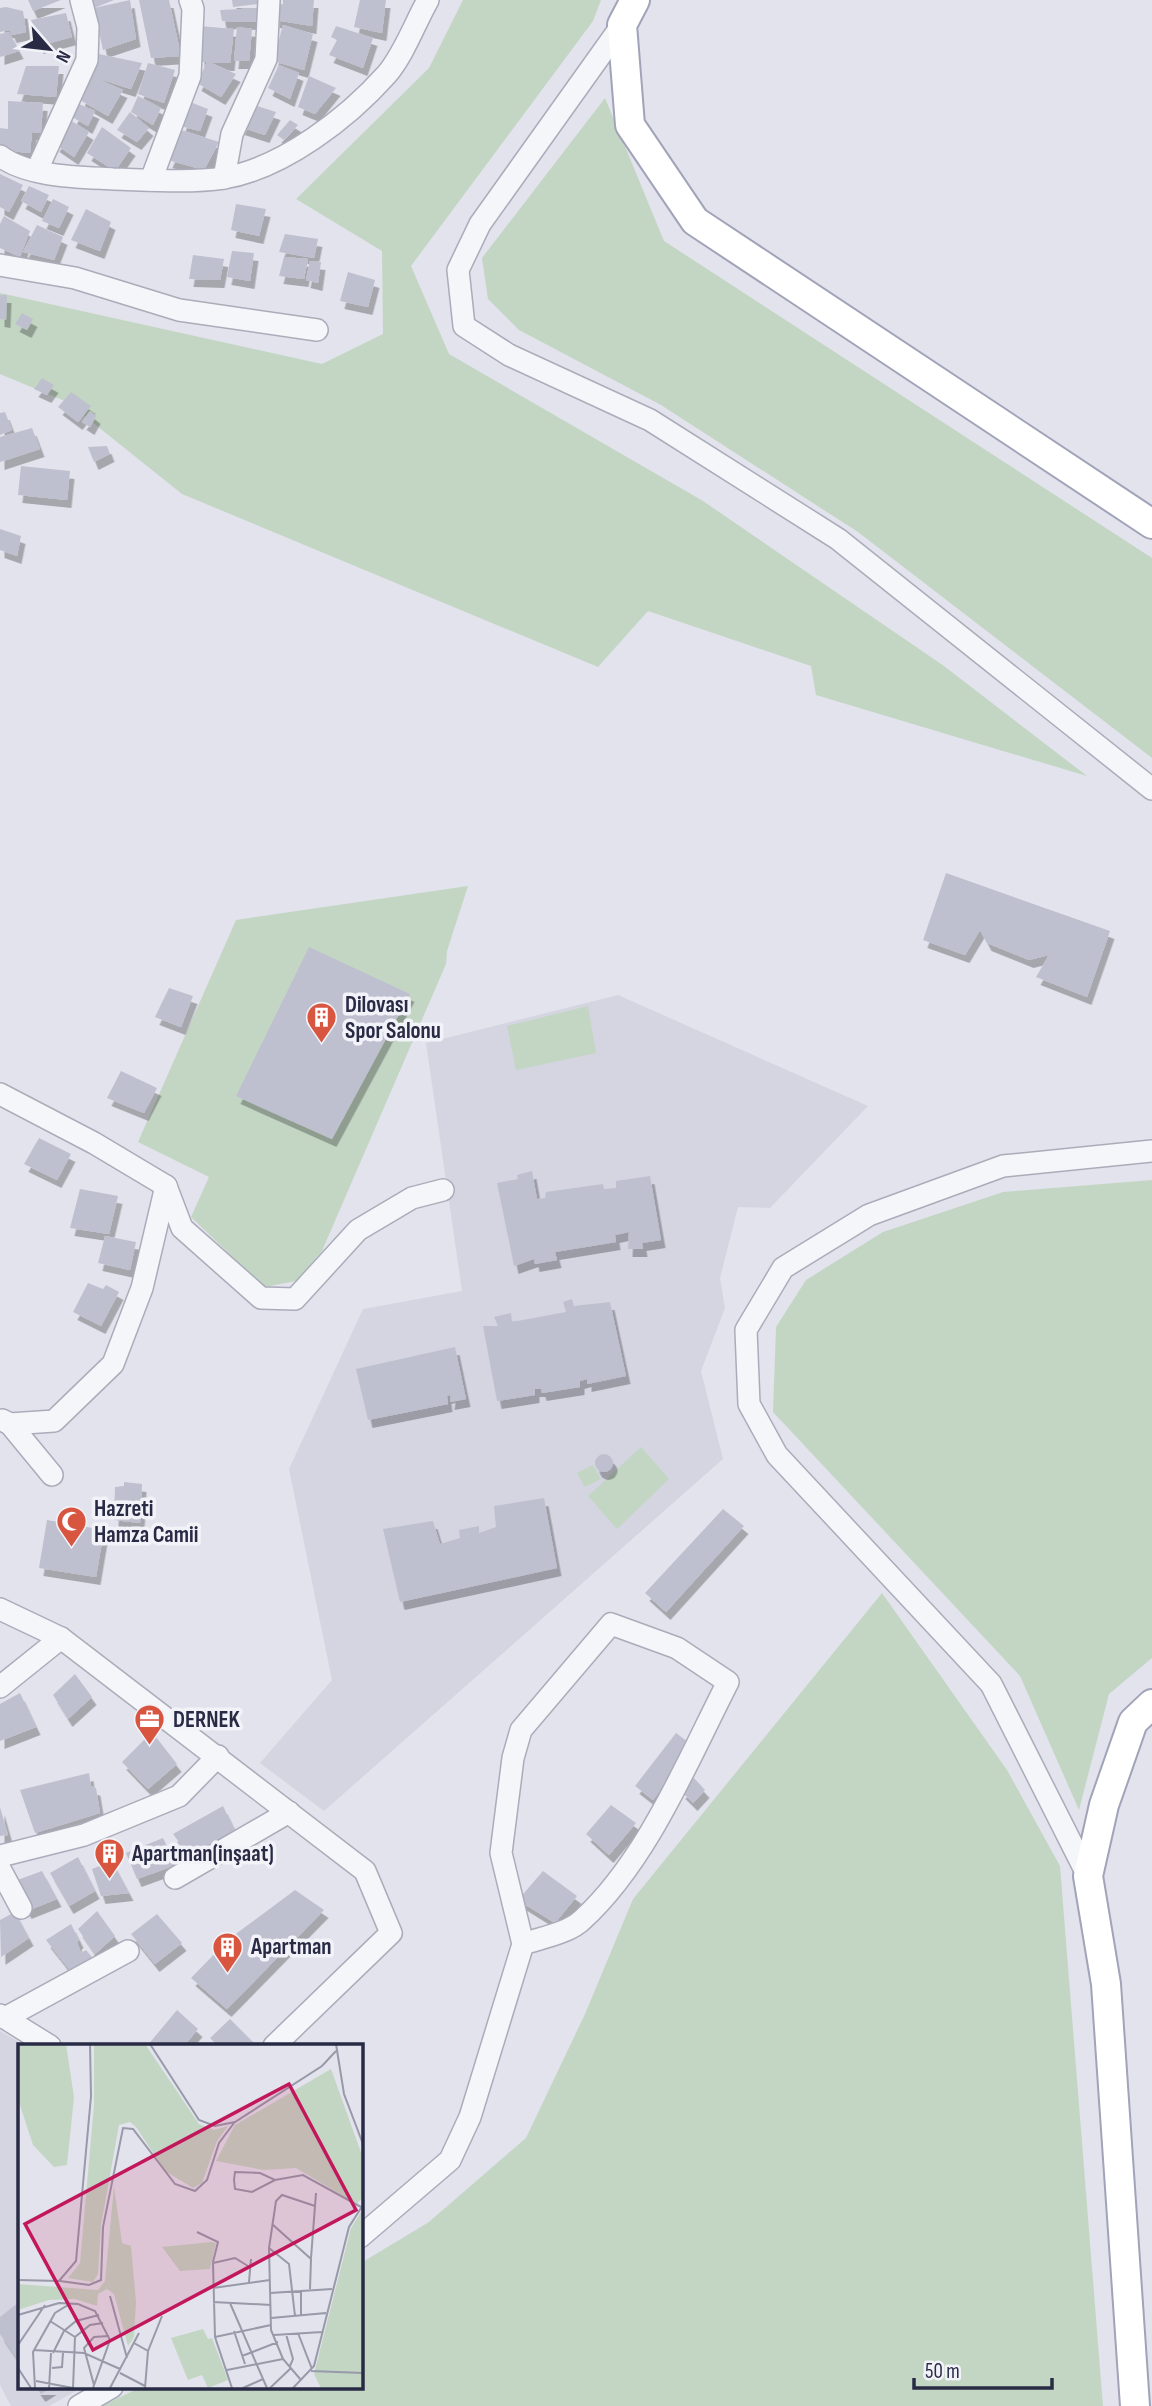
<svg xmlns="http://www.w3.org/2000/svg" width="1152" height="2406" font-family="'Sofia Sans Condensed',sans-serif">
<defs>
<filter id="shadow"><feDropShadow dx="4.5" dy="8" stdDeviation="0" flood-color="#0004"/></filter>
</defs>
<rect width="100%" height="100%" fill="#e2e3ec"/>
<g fill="#d4d5e1">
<polygon points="618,995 868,1106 770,1208 738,1207 720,1278 725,1308 701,1371 723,1459 324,1811 260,1763 332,1680 289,1469 363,1309 462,1291 426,1043"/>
<polygon points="0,2031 25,2045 19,2046 19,2387 83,2387 49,2406 11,2406 0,2385"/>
</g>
<g fill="#c3d6c4">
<polygon points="463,0 601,0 593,21 411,266 449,354 703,501 944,666 1087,776 816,695 811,666 648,611 598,667 182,494 67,402 0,374 0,293 322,364 383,334 382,251 296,199 429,68"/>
<polygon points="605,98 664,241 1152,558 1152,758 858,532 661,405 519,330 488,299 482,258"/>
<polygon points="468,886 447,951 446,964 322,1251 296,1281 264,1287 191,1217 209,1177 138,1142 236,920"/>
<polygon points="588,1006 596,1053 516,1070 507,1026"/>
<polygon points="1152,1180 1152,1658 1109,1694 1079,1810 1020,1676 773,1412 776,1327 806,1280 883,1232 1003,1192"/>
<polygon points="641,1447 669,1479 617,1529 588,1496"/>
<polygon points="593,1465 601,1479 585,1487 577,1473"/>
<polygon points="882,1593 1007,1770 1060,1866 1103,2406 102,2406 141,2387 360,2387 361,2263 429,2222 526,2138 585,2014 633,1899"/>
</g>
<g fill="#bfc0cf" filter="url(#shadow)">
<polygon points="28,0 61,0 33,11"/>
<polygon points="92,0 114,0 94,8 130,0 136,39 103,50"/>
<polygon points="139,0 169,0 181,56 151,58"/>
<polygon points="232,0 258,0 259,4 233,7"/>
<polygon points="283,0 314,0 312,26 275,20 276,5 283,4"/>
<polygon points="360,0 386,0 382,33 354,27"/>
<polygon points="6,7 23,11 26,32 12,35 10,30 0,32 0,8"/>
<polygon points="260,8 260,22 222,21 220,10"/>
<polygon points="66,13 72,37 39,46 31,20"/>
<polygon points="283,25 313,34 304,70 273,61"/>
<polygon points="200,26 234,29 230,63 209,62 236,74 221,97 197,83 207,62 200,62"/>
<polygon points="336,26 373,38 363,68 329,55 337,40 331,37"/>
<polygon points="237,27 252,29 249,61 234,61"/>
<polygon points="9,32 19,51 0,57 0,34"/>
<polygon points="94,53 142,63 131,89 93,77 123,90 108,116 80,100"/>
<polygon points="148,63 175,70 164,103 138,94"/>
<polygon points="279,65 299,73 290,99 268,88"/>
<polygon points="26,66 59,66 56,97 17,94"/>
<polygon points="309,76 336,88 315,114 298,107"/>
<polygon points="138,96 161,108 153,125 131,112"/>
<polygon points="8,101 43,103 41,133 32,132 30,153 0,150 0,128 8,129"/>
<polygon points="190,102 208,109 200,131 180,126"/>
<polygon points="79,104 95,111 88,126 72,117"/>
<polygon points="251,104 276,112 265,135 240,127"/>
<polygon points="130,112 149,128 137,142 117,130"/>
<polygon points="70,120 89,132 74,157 55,144"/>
<polygon points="290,120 298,125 284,140 277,135"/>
<polygon points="102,127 131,148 115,171 87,153"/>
<polygon points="181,130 219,142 204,170 168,160"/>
<polygon points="0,174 23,185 9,212 0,207"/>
<polygon points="29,186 49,195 41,212 21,201"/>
<polygon points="53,199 69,207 59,228 42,221"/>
<polygon points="236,204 266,209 259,236 231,230"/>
<polygon points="86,209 111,222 100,251 71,240"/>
<polygon points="4,216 30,231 20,257 0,248 0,224"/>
<polygon points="37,225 63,237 54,260 23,252"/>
<polygon points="285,234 318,239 314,258 279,252"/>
<polygon points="232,251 254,253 250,281 227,277"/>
<polygon points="193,255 224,259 220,280 189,279"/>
<polygon points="284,257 308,259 304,279 279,276"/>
<polygon points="310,261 321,262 318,283 306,280"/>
<polygon points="348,272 375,280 368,307 340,301"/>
<polygon points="0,295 7,295 6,320 0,319"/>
<polygon points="22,313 33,319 27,330 15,324"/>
<polygon points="42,378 54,385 47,395 34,389"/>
<polygon points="71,392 91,406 78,422 58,407"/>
<polygon points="90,411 96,416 90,427 82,422"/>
<polygon points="5,412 12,430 0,435 0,413"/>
<polygon points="32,428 40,449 0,462 0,437"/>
<polygon points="107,446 110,454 94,462 88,447"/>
<polygon points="21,466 70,471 67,500 18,495"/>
<polygon points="0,529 21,536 17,556 0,550"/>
<polygon points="946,873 1110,931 1087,997 1036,977 1049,955 1029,960 987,943 980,930 965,955 923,940"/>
<polygon points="309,947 410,994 332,1139 236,1096"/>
<polygon points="169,988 193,996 181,1027 155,1017"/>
<polygon points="121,1071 157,1088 144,1113 107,1098"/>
<polygon points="39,1138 71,1154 57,1180 24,1164"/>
<polygon points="532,1171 537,1199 545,1198 546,1192 603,1184 604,1189 616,1188 616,1181 650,1176 661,1240 642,1243 643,1249 628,1249 629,1232 615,1235 616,1242 555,1252 557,1260 535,1264 534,1259 514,1266 497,1183 518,1179 517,1175"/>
<polygon points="80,1189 118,1196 109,1234 70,1228"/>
<polygon points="105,1236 136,1242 130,1270 98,1263"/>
<polygon points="88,1283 103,1289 106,1285 119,1292 101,1326 73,1312"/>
<polygon points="572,1299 574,1306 610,1302 626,1376 587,1384 587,1379 580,1381 580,1387 542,1393 541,1389 535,1389 535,1395 497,1401 483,1326 498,1326 494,1317 511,1313 512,1322 566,1312 563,1302"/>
<polygon points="455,1347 466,1399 450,1402 451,1395 447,1396 448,1404 368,1420 356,1369"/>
<circle cx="604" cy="1463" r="9"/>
<polygon points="124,1482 142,1484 140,1523 114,1520 115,1487 124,1486"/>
<polygon points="544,1498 557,1568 400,1602 383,1529 433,1521 440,1544 460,1538 459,1530 479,1526 479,1533 496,1527 494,1506"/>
<polygon points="723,1509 744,1526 666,1612 645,1593"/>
<polygon points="47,1520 104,1530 96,1577 39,1568"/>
<polygon points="75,1674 92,1697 68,1719 53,1695"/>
<polygon points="20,1693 36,1727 0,1741 0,1704"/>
<polygon points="152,1732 177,1764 148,1789 122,1762"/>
<polygon points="676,1733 692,1745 653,1800 635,1786"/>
<polygon points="89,1773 91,1786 96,1788 100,1813 35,1833 20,1790"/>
<polygon points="694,1778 705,1790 693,1803 681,1791"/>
<polygon points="611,1805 636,1823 609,1855 586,1834"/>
<polygon points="223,1806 236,1833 190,1857 173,1834"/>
<polygon points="0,1807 8,1835 0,1836"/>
<polygon points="163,1838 176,1865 137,1879 126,1853"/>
<polygon points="78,1857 95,1891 69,1906 50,1873"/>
<polygon points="112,1861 129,1893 101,1896 92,1869"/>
<polygon points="42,1871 57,1899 27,1911 12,1882"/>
<polygon points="543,1871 577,1896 555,1923 518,1900"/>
<polygon points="295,1890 324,1910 227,2009 191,1978 229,1939"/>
<polygon points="97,1911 115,1936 95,1954 78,1929"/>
<polygon points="15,1912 29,1938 1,1957 0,1920"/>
<polygon points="157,1914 182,1943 155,1964 131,1934"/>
<polygon points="71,1924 79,1940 77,1942 81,1953 86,1950 96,1962 75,1977 46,1940"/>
<polygon points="177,2010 198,2029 184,2046 147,2046"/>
<polygon points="230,2019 257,2046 218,2046 210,2038"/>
<polygon points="19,2302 19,2362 0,2334 0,2317"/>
<polygon points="36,2387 52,2387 41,2394"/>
</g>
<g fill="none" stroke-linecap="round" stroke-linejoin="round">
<defs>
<g id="minor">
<polyline points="622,25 480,224 458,270 464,326 509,355 650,420 838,539 1152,789"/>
<path d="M0,156C28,177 79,177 113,179C149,180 188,183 224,178C283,168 348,118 387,74C404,54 415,23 428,0"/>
<polyline points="37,170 87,60 88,27 81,0"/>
<polyline points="224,178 232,134 266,59 269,0"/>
<polyline points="151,180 190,76 193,9 190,0"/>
<polyline points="0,265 75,278 179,310 317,330"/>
<polyline points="0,1094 94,1143 166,1186 142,1288 113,1364 54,1421 10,1424"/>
<polyline points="166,1186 182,1228 261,1298 295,1299 358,1230 412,1198 443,1190"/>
<polyline points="2,1420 10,1424 52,1475"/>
<polyline points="0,1609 61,1638 365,1871 391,1933 274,2046"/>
<polyline points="0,1687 61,1638"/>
<polyline points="0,1856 84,1835 179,1796 218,1756"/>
<polyline points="0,1869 21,1908"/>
<polyline points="1088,1876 991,1684 777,1455 749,1404 746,1330 783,1268 869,1215 1003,1166 1152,1151"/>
<polyline points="175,1878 289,1812"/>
<polyline points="0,2015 50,2046"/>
<polyline points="5,2018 128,1951"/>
<path d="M360,2237L450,2160L470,2117L523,1944L501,1853L513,1758L521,1730L611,1624L677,1648L728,1682C688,1760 647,1861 582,1920C569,1933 540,1938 523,1944"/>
<polyline points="79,2406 112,2387"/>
</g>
<g id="major">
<polyline points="635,0 622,25 630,125 695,221 1152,524"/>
<polyline points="1135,2406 1106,1984 1088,1876 1104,1805 1133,1722 1152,1704"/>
</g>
</defs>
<use href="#minor" stroke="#aaacba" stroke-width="24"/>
<use href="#major" stroke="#a1a3b8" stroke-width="32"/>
<use href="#minor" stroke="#f5f6f9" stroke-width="21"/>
<use href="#major" stroke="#fff" stroke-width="28"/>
</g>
<defs>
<symbol id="building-pin" viewBox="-11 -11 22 30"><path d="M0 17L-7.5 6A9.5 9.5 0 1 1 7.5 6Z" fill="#d85540" stroke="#f2f3f9"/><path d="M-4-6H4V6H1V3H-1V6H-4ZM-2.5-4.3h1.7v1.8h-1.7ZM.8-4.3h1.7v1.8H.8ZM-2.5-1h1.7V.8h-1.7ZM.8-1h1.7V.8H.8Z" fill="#fff"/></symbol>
<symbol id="mosque-pin" viewBox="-11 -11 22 30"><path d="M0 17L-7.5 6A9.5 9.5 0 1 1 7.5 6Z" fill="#d85540" stroke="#f2f3f9"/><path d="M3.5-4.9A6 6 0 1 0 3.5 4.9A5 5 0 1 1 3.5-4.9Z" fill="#fff"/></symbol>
<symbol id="office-pin" viewBox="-11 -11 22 30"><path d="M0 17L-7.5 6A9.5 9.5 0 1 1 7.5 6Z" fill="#d85540" stroke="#f2f3f9"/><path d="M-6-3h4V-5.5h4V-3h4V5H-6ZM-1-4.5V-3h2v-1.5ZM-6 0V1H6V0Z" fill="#fff"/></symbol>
</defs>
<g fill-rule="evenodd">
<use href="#building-pin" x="304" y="1000" width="35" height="47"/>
<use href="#mosque-pin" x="54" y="1504" width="35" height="47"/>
<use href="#office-pin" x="132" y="1702" width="35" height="47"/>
<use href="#building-pin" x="92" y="1836" width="35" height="47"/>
<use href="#building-pin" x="210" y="1930" width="35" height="47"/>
</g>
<g text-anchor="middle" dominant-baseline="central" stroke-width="7" stroke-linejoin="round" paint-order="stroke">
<g font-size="23" font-weight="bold" fill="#292b45" stroke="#f2f3f9" text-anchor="start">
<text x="345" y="1005">Dilovası<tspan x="345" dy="26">Spor Salonu</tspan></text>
<text x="94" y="1509">Hazreti<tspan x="94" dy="26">Hamza Camii</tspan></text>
<text x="173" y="1720">DERNEK</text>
<text x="132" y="1854">Apartman(inşaat)</text>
<text x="251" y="1947">Apartman</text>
</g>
</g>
<g transform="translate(18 2044)">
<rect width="345" height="345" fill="#e2e3ec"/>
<path d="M0,0H48L56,53L49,121L36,123L15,101L0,55ZM76,0H127L181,80L196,86L210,82L199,97L184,139L175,144L147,127L118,83L112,78L101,81L83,181L80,230L75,238L50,234L62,219L76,61ZM313,25L345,114V153L339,160L278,124L246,126L198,117L217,81ZM96,142L104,199L113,202L118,258L116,293L110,302L96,250L89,245L80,250L79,262L57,255L31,256L0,266V240L80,246L87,237ZM345,165V344H303L296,330L333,184ZM193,198L198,199L192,225L162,227L144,203ZM185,285L190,295L194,294L210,336L190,344L184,331L170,336L153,294Z" fill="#c3d6c4"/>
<path fill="none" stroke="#9899a9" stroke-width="2" d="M132,0L181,76L197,82L217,78L304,22L318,7M318,0L326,50L345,100M257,136L234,148L217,145L216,136L217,128L242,129L257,136L285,131L343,163M254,180L293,215L292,245M179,188L200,198L195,218M251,204L271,220L277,272M293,214L298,149M0,236L41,237L58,217L73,52L72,0M42,237L71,241L83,236L85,183L105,84L115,85L157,140L177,147L189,136L201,99L216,79M231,238L233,215M195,244L252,236M283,246V272M252,249L314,245M92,252L109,314M195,258L253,261M212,259L249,344M0,271L41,259L60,260L77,267L92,296L75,344M253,274L308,269M32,277L57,293M216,287L227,320M280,289L294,325M268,290L275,315L272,322M256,291L304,288M197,293L253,281M116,299L130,307L127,344M0,301L27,261M16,306L66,309L102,325M130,307L144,272M35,309L46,287L58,277L81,271M224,312L260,298M0,324L13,344M34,324L44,323L45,309M209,326L265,315M293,327L345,329M102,329L127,342M283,336L265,315L253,286L251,204L258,157L264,151L297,162M18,337L55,344M76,341L66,304L76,293L91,292M17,344L15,308L37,269L50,261M31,344L33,309M55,344L57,293L72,281L85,279M92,344L121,289M214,344L197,293L195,219L217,214L230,222M225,344L245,335M252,344L273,324M275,344L296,322L331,183L345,161"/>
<path fill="#c2185b" fill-opacity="0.15" stroke="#c2185b" stroke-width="3.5" d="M271,40L338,166L75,306L7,180Z"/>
<rect width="345" height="345" fill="none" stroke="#292b45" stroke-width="3.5"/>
</g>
<g transform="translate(49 49) rotate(118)" stroke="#f2f3f9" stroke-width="5" paint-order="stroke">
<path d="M0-5L12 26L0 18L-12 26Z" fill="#292b45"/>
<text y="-10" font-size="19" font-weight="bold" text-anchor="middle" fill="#292b45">N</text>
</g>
<path d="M914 2378v10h138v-10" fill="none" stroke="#292b45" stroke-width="3.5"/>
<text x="925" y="2378" font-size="21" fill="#292b45" stroke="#f2f3f9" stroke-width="5" paint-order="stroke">50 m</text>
</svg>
